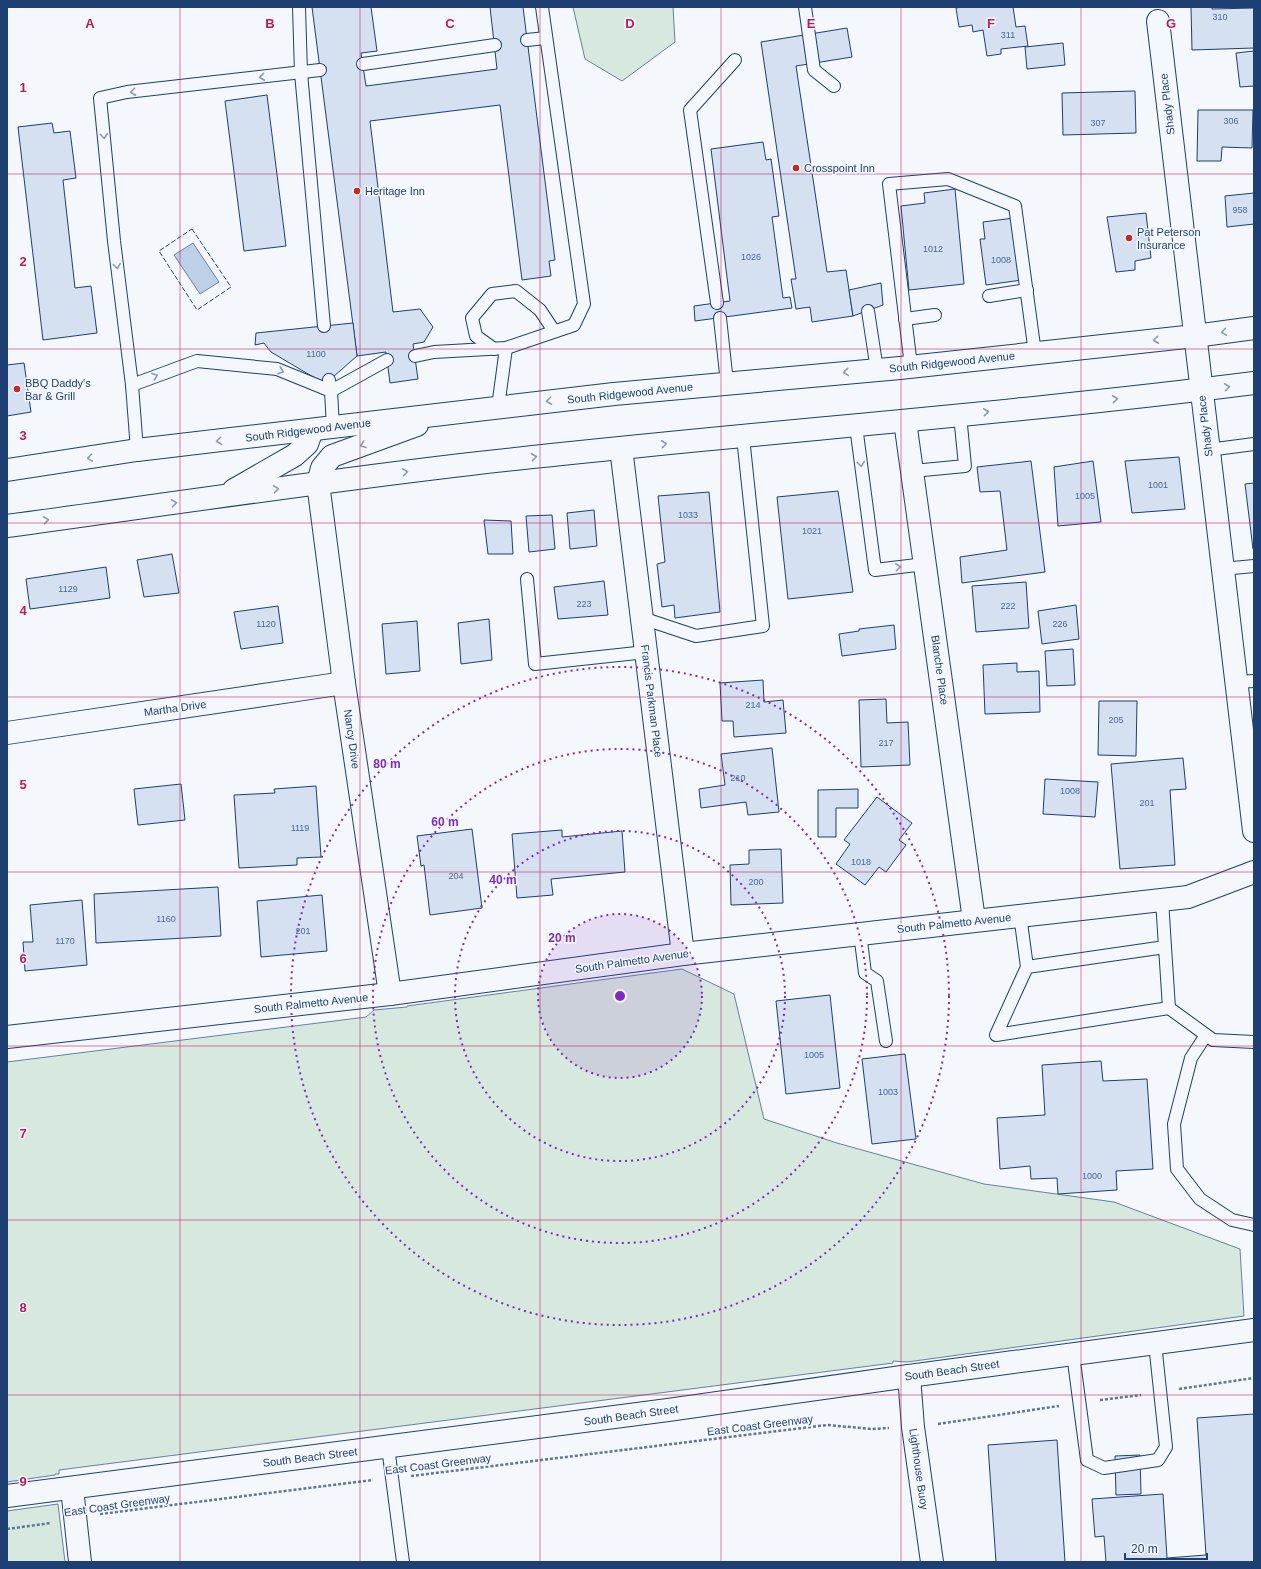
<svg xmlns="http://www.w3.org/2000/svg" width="1261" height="1569" font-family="Arial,sans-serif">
<rect width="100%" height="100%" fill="#f4f7fb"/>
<g fill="#d7e8df" stroke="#687fa3">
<polygon points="573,7 673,7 675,42 622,81 585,59"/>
<polygon points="682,969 734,994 764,1119 837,1143 984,1184 1114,1202 1240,1249 1244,1316 907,1362 893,1361 893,1363 59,1470 59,1474 55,1474 55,1475 7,1482 7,1062 366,1017 374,1010 407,1007 407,1006"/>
<polygon points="58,1504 65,1562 7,1562 7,1511"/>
</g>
<polygon fill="#bed0e5" stroke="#687fa3" points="193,243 219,282 200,294 174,255"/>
<g fill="#d5e0f0" stroke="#1d3f73">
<polygon points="312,7 371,7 377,51 361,53 366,86 497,69 490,7 523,7 555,260 549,261 551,276 522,280 500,105 370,121 393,312 420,309 433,327 424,342 413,344 418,379 390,383 386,352 357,356"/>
<polygon points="962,7 1013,7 1016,27 1025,26 1028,46 1001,49 1001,54 987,56 983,30 973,32 972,25 959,27 956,8"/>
<polygon points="1191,7 1212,7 1212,9 1254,8 1254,48 1192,50"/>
<polygon points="847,28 852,57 796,66 827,272 846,270 853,316 812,322 810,307 796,309 791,279 796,279 761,42"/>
<polygon points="1063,43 1065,65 1027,69 1025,47"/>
<polygon points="1254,51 1254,86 1240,87 1236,53"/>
<polygon points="1135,91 1136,133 1063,135 1062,93"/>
<polygon points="267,95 286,246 244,251 225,101"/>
<polygon points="1198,110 1253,110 1252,148 1222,147 1221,161 1197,161"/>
<polygon points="52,123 54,133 70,131 76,178 63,180 75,288 91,286 97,333 43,340 18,127"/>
<polygon points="763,142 766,160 771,159 779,216 772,217 783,298 790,297 792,308 695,321 694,306 730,301 711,149"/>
<polygon points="955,189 964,284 909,290 901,206 925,203 924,193"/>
<polygon points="1254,193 1254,224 1227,227 1225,196"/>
<polygon points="1146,213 1151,258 1135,261 1135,270 1116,272 1107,217"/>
<polygon points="1014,218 1022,280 986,285 980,239 985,239 983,222"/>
<polygon points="881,283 883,305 853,316 849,290"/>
<polygon points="353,323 357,356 325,384 271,352 264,343 255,345 256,333"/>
<polygon points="24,363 31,412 7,416 7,365"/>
<polygon points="1179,457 1185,509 1132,513 1125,461"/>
<polygon points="1031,461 1045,572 962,583 960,557 1007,550 1000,491 980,492 977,467"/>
<polygon points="1093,461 1101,522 1058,526 1054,467"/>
<polygon points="1254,483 1254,549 1253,549 1245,484"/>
<polygon points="838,491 853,592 788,599 777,497"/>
<polygon points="709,492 720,612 675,618 674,605 662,607 657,564 665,562 658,496"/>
<polygon points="594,510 597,546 570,549 567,513"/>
<polygon points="552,515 555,549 529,552 526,516"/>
<polygon points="484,520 511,521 513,554 488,554"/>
<polygon points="172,554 179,593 144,597 137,560"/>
<polygon points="106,567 110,598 30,609 26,579"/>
<polygon points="604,581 608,615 558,619 554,587"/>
<polygon points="1026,582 1029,628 976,632 972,586"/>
<polygon points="1076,605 1079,639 1042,644 1038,611"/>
<polygon points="278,606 283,643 241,649 234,612"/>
<polygon points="489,619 492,660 461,664 458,623"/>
<polygon points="417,621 420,671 386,674 382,624"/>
<polygon points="894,625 896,649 842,656 839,634 859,631 859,629"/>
<polygon points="1073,649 1075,685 1047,686 1045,651"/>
<polygon points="1017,663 1017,672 1039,671 1040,712 985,714 983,665"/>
<polygon points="763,680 764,702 783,700 786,733 734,737 733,721 722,721 720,683"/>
<polygon points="886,699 887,723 908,722 910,765 861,767 859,700"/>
<polygon points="1099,701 1137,701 1136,756 1098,755"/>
<polygon points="772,748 779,812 748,815 746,802 701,808 699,789 725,785 721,754"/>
<polygon points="1183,758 1186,789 1170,790 1175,865 1120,869 1111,764"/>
<polygon points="1045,779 1098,782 1095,817 1043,814"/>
<polygon points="181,784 185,820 138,825 134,789"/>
<polygon points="316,786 321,857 297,858 297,865 239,868 234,795 275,793 274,789"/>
<polygon points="858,789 858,808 836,808 836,837 818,837 818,790"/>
<polygon points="877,797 912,823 899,840 906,845 886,872 879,867 865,885 836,864 850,844 844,840"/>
<polygon points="472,829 482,908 430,915 424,865 421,866 417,836"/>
<polygon points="562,830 562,837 622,831 625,872 551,879 553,895 517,898 512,834"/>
<polygon points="781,849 783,903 731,905 730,865 749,864 749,850"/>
<polygon points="218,887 221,936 96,943 94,894"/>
<polygon points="322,895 327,951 261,957 257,901"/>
<polygon points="82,900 87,965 25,971 23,942 33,942 30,905"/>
<polygon points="830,995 840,1088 786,1094 776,1001"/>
<polygon points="905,1054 916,1139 872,1144 862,1059"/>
<polygon points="1101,1061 1103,1081 1147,1079 1153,1169 1116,1171 1117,1190 1058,1194 1057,1178 1031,1179 1030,1166 1000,1169 997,1118 1045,1115 1042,1065"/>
<polygon points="1254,1414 1254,1562 1106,1562 1104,1536 1095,1537 1092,1499 1163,1494 1167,1558 1206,1555 1197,1418"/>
<polygon points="1057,1440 1065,1562 996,1562 988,1445"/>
<polygon points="1140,1455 1141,1494 1116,1495 1115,1456"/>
</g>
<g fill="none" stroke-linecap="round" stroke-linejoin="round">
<defs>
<g id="service">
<polyline points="299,7 301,73 324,326"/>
<polyline points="805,7 814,70 834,86"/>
<polyline points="527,40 546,38"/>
<polyline points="363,64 495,45"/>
<polyline points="320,70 127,92 100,98 114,241 132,385 197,361 277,369 331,391 387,360"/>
<polyline points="989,296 1027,290"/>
<polyline points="717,303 690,110 735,60"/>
<polyline points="868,311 877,370"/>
<polyline points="720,318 727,383"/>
<polyline points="905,319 935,315"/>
<polyline points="494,349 476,336 472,318 492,294 516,291 540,310 554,331"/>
<polyline points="415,356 434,352 506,348 574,325 584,304 542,7"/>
<polyline points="911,366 889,184 948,179 1015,206 1035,353"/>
<polyline points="329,380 331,391 333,427"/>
<polyline points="132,385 137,450"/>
<polyline points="498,407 506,348"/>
<polyline points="856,426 875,570 925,564"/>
<polyline points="1208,450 1254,444"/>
<polyline points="913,471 965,466 960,415"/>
<polyline points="1222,569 1254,566"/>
<polyline points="527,579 535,664 646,652"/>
<polyline points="642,618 696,636 763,626 743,437"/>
<polyline points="1236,682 1254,681"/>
<polyline points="1162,900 1165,947"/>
<polyline points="1020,915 1027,967 1165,947 1169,1008 996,1035 1027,967"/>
<polyline points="860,933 865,973 877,981 886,1041"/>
<polyline points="1169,1008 1213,1040 1254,1042"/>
<polyline points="1206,1035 1191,1058 1174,1124 1177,1169 1200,1199 1232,1220 1254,1225"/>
<polyline points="1073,1354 1087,1460 1104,1468 1158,1460 1166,1447 1155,1343"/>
<polyline points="388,1447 403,1562"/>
</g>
<g id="minor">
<polyline points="1158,21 1254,831"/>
<polyline points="905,421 974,920"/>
<polyline points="621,448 683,954"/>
<polyline points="318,483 344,683 390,994"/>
<polyline points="7,733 344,683"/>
<polyline points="909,1376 913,1427 932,1562"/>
<polyline points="72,1488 80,1562"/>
</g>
<g id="tertiary">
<polyline points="7,1037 390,994 683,954 1188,897 1254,872"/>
<polyline points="7,1496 668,1410 909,1376 1254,1330"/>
</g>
<g id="primary">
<polyline points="7,470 137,450 614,394 900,368 1195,336 1254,328"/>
<polyline points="318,483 322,468 332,456 417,425"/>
<polyline points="234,490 295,455 307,444 312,430"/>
<path d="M7,526C161,505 315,482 470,464C731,434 993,416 1254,383"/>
</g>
</defs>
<use href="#service" stroke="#1d3f73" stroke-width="14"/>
<use href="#minor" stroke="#1d3f73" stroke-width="24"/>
<use href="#tertiary" stroke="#1d3f73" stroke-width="24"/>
<use href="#primary" stroke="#1d3f73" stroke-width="24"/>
<g stroke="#5e769c" stroke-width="2.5" stroke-dasharray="3 2" stroke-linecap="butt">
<polyline points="1179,1389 1254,1378"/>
<polyline points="1100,1400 1141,1395"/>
<polyline points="938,1424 1059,1406"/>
<polyline points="411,1476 827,1425 872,1429 889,1428"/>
<polyline points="100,1514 373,1480"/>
<polyline points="7,1529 51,1523"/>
</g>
<use href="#service" stroke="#f4f7fb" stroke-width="12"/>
<use href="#minor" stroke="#f4f7fb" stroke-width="22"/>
<use href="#tertiary" stroke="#f4f7fb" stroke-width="22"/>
<use href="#primary" stroke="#f4f7fb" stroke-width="22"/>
<polygon stroke="#1d3f73" stroke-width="1" stroke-dasharray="5 2" stroke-linecap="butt" points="192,229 231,287 197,310 159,251"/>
</g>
<defs><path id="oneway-chevron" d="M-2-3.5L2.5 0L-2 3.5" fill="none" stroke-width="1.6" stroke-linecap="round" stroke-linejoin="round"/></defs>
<g stroke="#889bb7">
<use href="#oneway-chevron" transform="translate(262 77) rotate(174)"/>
<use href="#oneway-chevron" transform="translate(133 92) rotate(173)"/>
<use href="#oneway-chevron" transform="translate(104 136) rotate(85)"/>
<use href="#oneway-chevron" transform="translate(117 266) rotate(83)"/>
<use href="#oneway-chevron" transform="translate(1224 332) rotate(172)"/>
<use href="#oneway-chevron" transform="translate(1156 340) rotate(174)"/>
<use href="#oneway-chevron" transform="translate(281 371) rotate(19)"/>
<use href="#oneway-chevron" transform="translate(846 372) rotate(175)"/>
<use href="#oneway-chevron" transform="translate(155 376) rotate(-20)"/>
<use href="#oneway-chevron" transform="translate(1227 387) rotate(-7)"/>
<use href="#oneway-chevron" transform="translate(1115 399) rotate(-6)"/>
<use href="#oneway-chevron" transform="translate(549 401) rotate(173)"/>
<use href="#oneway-chevron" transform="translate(986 412) rotate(-6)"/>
<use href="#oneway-chevron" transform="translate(219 441) rotate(173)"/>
<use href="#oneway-chevron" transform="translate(664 444) rotate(-6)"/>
<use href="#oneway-chevron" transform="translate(363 445) rotate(160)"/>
<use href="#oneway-chevron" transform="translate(534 457) rotate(-6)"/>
<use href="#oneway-chevron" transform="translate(90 458) rotate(171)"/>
<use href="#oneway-chevron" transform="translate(861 464) rotate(82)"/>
<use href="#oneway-chevron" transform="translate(405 472) rotate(-7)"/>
<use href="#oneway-chevron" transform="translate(276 489) rotate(-8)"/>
<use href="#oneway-chevron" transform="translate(174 503) rotate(-8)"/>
<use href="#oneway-chevron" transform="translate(46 520) rotate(-8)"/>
<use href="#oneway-chevron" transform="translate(898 567) rotate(-8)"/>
</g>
<path fill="none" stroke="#c2185b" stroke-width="1" stroke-opacity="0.55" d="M180,7V1562M360,7V1562M540,7V1562M721,7V1562M901,7V1562M1081,7V1562M7,174H1254M7,349H1254M7,523H1254M7,697H1254M7,872H1254M7,1046H1254M7,1220H1254M7,1395H1254"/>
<circle cx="620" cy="996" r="82" fill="#7b2cbf" fill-opacity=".12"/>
<g fill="none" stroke="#7b2cbf" stroke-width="2" stroke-dasharray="2 4">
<circle cx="620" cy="996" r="82"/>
<circle cx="620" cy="996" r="165"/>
<circle cx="620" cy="996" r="247"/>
<circle cx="620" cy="996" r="329"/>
</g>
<g fill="#c62828" stroke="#f4f7fb" stroke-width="1.5">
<circle cx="796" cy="168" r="4"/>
<circle cx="357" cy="191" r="4"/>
<circle cx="1129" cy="238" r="4"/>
<circle cx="17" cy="389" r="4"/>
</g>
<g text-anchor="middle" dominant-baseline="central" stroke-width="3" stroke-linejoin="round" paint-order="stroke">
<g font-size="9" fill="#4b6792">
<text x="1220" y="17">310</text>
<text x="1008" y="35">311</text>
<text x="1231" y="121">306</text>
<text x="1098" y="123">307</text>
<text x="1240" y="210">958</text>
<text x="933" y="249">1012</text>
<text x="751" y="257">1026</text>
<text x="1001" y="260">1008</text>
<text x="316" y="354">1100</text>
<text x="1158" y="485">1001</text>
<text x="1085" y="496">1005</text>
<text x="688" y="515">1033</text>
<text x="812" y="531">1021</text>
<text x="68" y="589">1129</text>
<text x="584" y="604">223</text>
<text x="1008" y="606">222</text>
<text x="266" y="624">1120</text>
<text x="1060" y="624">226</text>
<text x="753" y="705">214</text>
<text x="1116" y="720">205</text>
<text x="886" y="743">217</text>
<text x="738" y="778">210</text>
<text x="1070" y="791">1008</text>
<text x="1147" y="803">201</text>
<text x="300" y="828">1119</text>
<text x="861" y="862">1018</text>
<text x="456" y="876">204</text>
<text x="756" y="882">200</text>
<text x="166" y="919">1160</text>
<text x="303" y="931">201</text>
<text x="65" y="941">1170</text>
<text x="814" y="1055">1005</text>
<text x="888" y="1092">1003</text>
<text x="1092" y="1176">1000</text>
</g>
<g font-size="11" fill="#1d3f73" stroke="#f4f7fb">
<text transform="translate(1167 104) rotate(-97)">Shady Place</text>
<text transform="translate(952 362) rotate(-6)">South Ridgewood Avenue</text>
<text transform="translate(630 393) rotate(-6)">South Ridgewood Avenue</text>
<text transform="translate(1205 426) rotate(-97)">Shady Place</text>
<text transform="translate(308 430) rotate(-7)">South Ridgewood Avenue</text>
<text transform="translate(940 670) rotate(82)">Blanche Place</text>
<text transform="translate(652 701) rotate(83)">Francis Parkman Place</text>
<text transform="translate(175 708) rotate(-8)">Martha Drive</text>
<text transform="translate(352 739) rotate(82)">Nancy Drive</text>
<text transform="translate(954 923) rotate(-6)">South Palmetto Avenue</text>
<text transform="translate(632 961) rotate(-8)">South Palmetto Avenue</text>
<text transform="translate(311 1003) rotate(-6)">South Palmetto Avenue</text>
<text transform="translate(952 1370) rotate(-8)">South Beach Street</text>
<text transform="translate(631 1415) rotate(-8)">South Beach Street</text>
<text transform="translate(760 1425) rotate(-7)">East Coast Greenway</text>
<text transform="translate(310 1457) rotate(-7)">South Beach Street</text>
<text transform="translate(438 1464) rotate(-7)">East Coast Greenway</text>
<text transform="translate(919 1469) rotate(82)">Lighthouse Buoy</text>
<text transform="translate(117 1505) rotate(-8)">East Coast Greenway</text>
</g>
<g font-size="11" fill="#1d3f73" stroke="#f4f7fb" text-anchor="start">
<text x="804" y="168">Crosspoint Inn</text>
<text x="365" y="191">Heritage Inn</text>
<text x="1137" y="232">Pat Peterson<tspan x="1137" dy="13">Insurance</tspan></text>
<text x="25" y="383">BBQ Daddy's<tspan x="25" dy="13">Bar &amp; Grill</tspan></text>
</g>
</g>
<g font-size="13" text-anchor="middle" font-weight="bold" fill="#c2185b" stroke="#f4f7fb" stroke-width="3" stroke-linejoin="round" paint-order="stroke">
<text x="90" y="28">A</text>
<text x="270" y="28">B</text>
<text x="450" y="28">C</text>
<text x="630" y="28">D</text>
<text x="811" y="28">E</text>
<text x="991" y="28">F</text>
<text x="1171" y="28">G</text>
<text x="23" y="92">1</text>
<text x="23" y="266">2</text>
<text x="23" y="440">3</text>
<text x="23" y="615">4</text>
<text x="23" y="789">5</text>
<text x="23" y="963">6</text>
<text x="23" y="1138">7</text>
<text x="23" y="1312">8</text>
<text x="23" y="1486">9</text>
</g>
<circle cx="620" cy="996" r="6" fill="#7b2cbf" stroke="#f4f7fb" stroke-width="2"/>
<g font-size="12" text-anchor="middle" font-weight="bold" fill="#7b2cbf" stroke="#f4f7fb" stroke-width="3" stroke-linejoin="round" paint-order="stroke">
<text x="387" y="768">80 m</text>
<text x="445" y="826">60 m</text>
<text x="503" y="884">40 m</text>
<text x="562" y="942">20 m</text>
</g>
<rect width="1261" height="1569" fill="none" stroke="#1d3f73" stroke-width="16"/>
<path d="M1125 1553v6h82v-6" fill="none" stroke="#1d3f73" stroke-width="2"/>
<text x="1131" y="1553" font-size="12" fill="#1d3f73" stroke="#f4f7fb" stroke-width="3" paint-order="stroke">20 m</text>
</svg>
